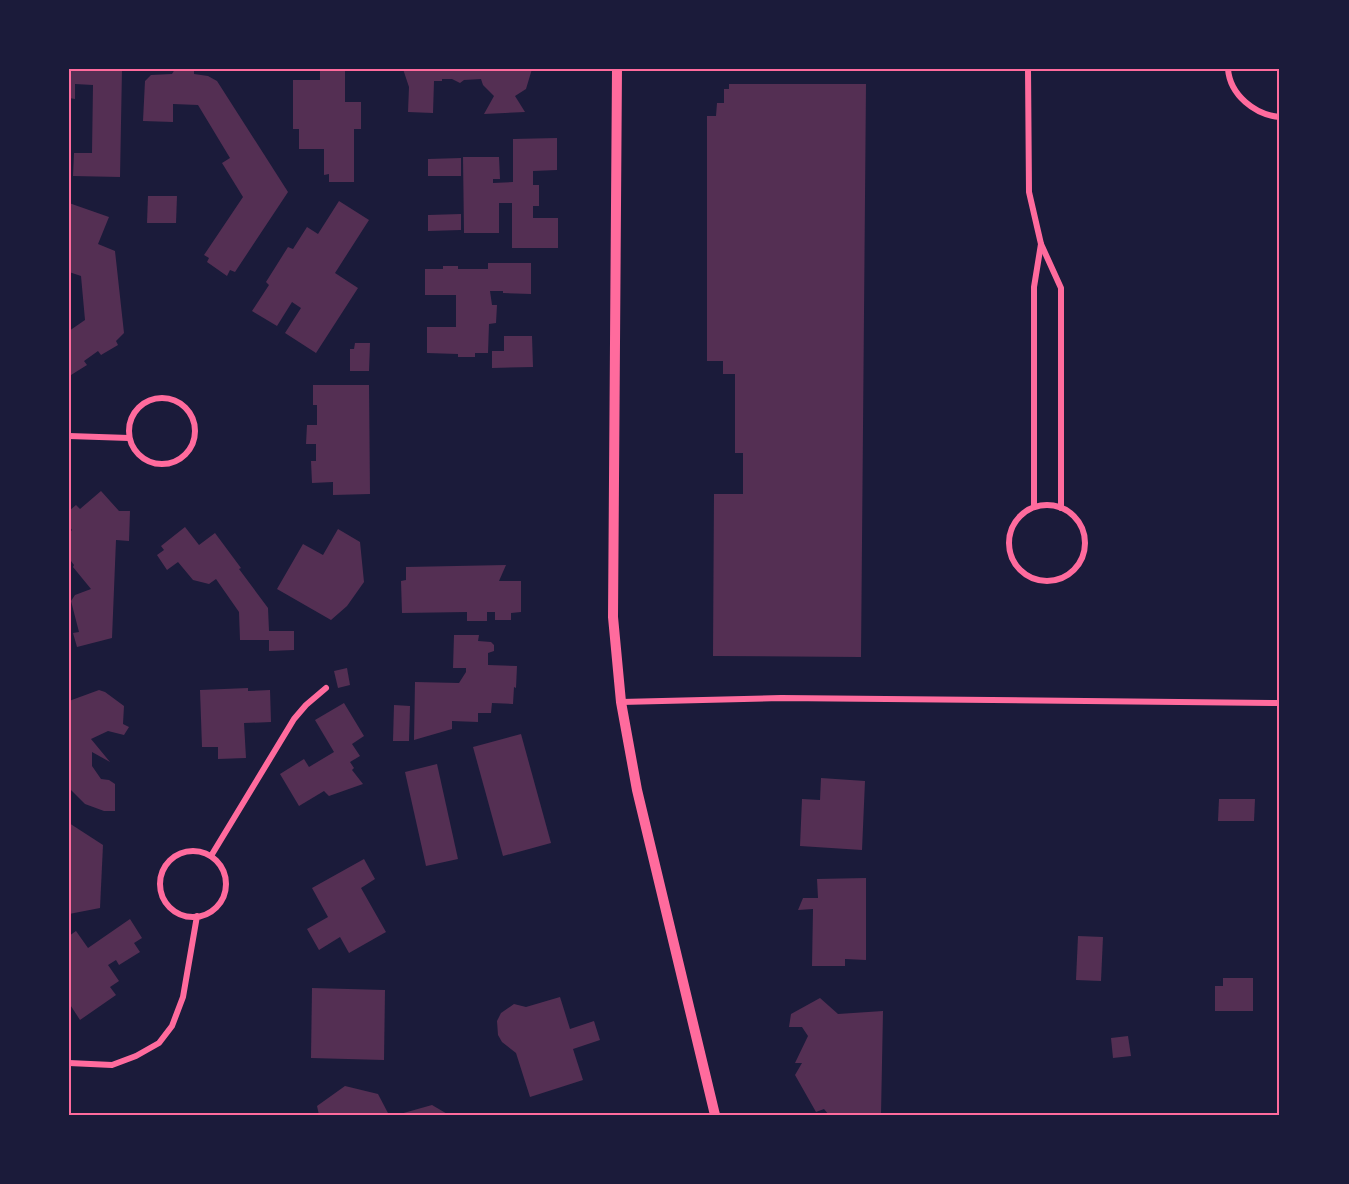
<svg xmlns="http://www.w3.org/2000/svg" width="1349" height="1184" font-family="Lato,sans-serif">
<rect width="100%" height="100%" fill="#1b1b3a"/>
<g fill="#542f53">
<polygon points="69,69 122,69 120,177 73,176 74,153 92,153 93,85 75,84 75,99 69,98"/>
<polygon points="175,69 194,69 194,74 208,76 217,81 288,192 235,272 230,270 227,276 207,262 209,258 204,255 243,197 222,163 230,158 198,105 173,104 173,122 143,121 145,81 151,75 172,74"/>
<polygon points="320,69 345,69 345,102 361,102 361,129 354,129 354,182 329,182 329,174 324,175 324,149 299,149 299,129 293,129 293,80 320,80"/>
<polygon points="403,69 532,69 526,89 515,96 525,112 484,114 494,96 483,85 481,79 464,80 460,83 452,79 442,79 442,81 434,81 433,113 408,112 409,87"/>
<polygon points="729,84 866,84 861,657 713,656 714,494 743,494 743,453 735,453 735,374 723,374 723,361 707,361 707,116 716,116 717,103 724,103 724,89 729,89"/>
<polygon points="557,138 557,170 533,171 533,185 539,185 539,206 533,206 533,218 558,218 558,248 512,248 512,203 499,203 499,233 464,233 463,157 499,157 500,179 493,179 493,183 513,182 513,139"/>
<polygon points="461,158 461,176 428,176 428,159"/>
<polygon points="148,196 177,196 176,223 147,223"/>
<polygon points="339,201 369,220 335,273 358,288 316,353 285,333 301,308 292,302 277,326 252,311 269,285 266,282 288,247 293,249 307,227 318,234"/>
<polygon points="69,203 109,217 98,244 115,251 124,333 116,341 118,345 101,355 98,351 84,361 87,365 71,375 69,373 69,331 85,320 81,276 69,272"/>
<polygon points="461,214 461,230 428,231 428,215"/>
<polygon points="488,263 531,263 531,294 503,293 503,291 490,291 492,305 497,305 496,323 489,324 488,353 475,353 475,357 458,357 458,354 427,353 427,327 456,327 456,295 425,295 425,269 443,269 443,266 458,266 458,269 488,269"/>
<polygon points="504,336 532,336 533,367 492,368 492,351 504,351"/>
<polygon points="355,343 370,343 369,371 350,371 350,349 354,349"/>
<polygon points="313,385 369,385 370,494 333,495 333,482 312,483 311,461 316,461 316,444 306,444 307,425 317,425 317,405 313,405"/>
<polygon points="101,491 119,511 130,511 129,541 116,540 112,638 77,647 73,633 79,632 71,601 75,595 91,589 73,567 74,565 71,561 69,563 69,533 72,530 69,526 69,511 76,505 80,509"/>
<polygon points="185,527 199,545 215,533 241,568 239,569 268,608 269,631 294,631 294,650 269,651 269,640 240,640 239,612 216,579 209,584 193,580 178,562 167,570 157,555 164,550 161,546"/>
<polygon points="338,529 360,542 364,582 347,606 331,620 277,589 303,544 323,555"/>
<polygon points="506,565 499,581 521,581 521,612 511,613 511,620 495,620 495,612 487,612 487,621 467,621 467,612 402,613 401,581 406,580 406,567"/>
<polygon points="454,635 479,635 478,641 491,642 494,645 494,651 488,653 488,665 517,666 516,688 514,687 513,704 492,703 491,713 478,713 478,722 452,721 452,729 414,740 415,682 459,683 466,672 466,668 453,668"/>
<polygon points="347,668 350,685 338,688 334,671"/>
<polygon points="248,688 248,691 270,690 271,722 244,723 246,758 218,759 218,747 202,747 200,690"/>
<polygon points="99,690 105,692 124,706 123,724 129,727 124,735 108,731 91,739 110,762 92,752 92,766 101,779 109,780 115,784 115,811 104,811 85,804 69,788 69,701"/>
<polygon points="344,703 364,736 352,744 360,756 350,762 354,768 352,770 363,784 329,796 324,791 299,806 280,774 304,759 309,767 334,752 315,720"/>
<polygon points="394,705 410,706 409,741 393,741"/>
<polygon points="521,734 551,843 503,856 473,747"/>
<polygon points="437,764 458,859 426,866 405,772"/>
<polygon points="821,778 865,781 862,850 800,846 802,799 820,800"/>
<polygon points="1219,799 1255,799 1254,821 1218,821"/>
<polygon points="69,823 103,845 100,908 69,914"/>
<polygon points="364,859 375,879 361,888 386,932 349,953 340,937 319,950 307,929 328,917 312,888"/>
<polygon points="866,878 866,960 845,959 845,966 812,966 813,909 798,910 803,898 818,898 817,879"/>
<polygon points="130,919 142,938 134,943 140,952 119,965 116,960 108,965 119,981 110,987 116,995 80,1020 69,1003 69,936 76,931 88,948"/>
<polygon points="1078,936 1103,937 1101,981 1076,980"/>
<polygon points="1223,978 1253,978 1253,1011 1215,1011 1215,986 1223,986"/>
<polygon points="312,988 385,990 384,1060 311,1058"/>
<polygon points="560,997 570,1029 594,1021 600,1040 573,1049 583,1080 530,1097 516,1053 502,1042 498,1035 497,1021 501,1013 514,1004 526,1007"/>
<polygon points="820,998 838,1014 883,1011 881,1115 829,1115 824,1109 816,1112 795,1075 802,1063 795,1063 808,1036 802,1027 789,1027 791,1014"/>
<polygon points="1128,1036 1131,1056 1113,1058 1111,1038"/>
<polygon points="345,1086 378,1094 389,1115 319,1115 317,1106"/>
<polygon points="432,1105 449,1115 400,1115 400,1114"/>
</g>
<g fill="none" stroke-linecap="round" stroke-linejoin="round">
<g stroke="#ff6b9d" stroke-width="6">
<polyline points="1028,69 1029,192 1041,244 1061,288 1061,508"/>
<path d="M1228,69C1230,95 1255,115 1280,117"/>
<circle cx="162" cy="431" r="33"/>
<polyline points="69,436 129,438"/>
<circle cx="1047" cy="543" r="38"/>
<polyline points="1034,507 1034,287 1041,244"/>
<polyline points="621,702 781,698 1280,703"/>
<circle cx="193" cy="884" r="33"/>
<polyline points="211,856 294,719 306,705 326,688"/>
<polyline points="69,1063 112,1065 136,1056 159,1043 172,1026 183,997 197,916"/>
</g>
<polyline stroke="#ff6b9d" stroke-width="10" points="617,69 613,617 621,702 637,790 715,1115"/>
</g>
<rect width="1349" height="1184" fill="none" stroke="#1b1b3a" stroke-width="141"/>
<rect x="70" y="70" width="1208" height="1044" fill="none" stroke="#ff6b9d" stroke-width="2"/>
</svg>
